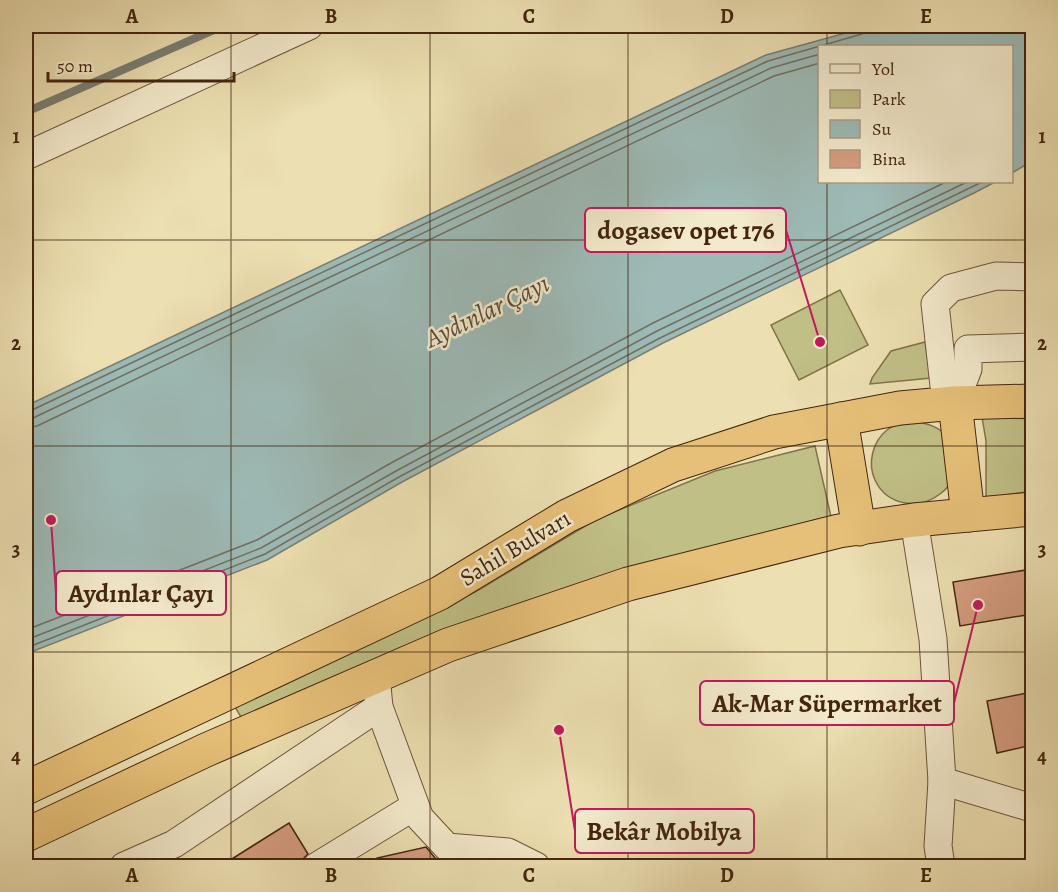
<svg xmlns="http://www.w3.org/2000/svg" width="1058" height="892" font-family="Alegreya,serif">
<rect width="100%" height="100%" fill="#ecdfb1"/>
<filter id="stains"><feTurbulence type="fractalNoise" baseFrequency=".00333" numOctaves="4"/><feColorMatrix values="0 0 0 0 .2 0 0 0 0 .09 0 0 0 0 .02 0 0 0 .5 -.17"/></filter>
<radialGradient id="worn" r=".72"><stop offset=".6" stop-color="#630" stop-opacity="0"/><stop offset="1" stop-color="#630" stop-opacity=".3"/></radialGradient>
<g fill="#c0bf86" stroke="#82724a" stroke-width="1.5">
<polygon points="840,290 868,345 799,380 771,325"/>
<polygon points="925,342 931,378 870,384 872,378 891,351"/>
<polygon points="982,417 1032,419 1032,491 986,498 986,441"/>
<path d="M912,421C925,423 941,426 948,439C950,443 949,452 950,457C950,463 953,474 951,480C950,485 944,491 940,494C919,510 887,506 875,480C867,463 873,441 887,430C894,424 903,423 912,421Z"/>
<polygon points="815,446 832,521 244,722 235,707 475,592 597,519 715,471"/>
</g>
<polygon fill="#9dbab6" stroke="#797e73" stroke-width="1.5" points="871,26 1032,26 1032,161 1012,173 1012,46 820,46 820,182 995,182 974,193 663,343 402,482 267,560 26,654 26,406 766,55"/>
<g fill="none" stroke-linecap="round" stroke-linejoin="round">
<g stroke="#707062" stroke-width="1.5">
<polyline points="26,411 30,411 768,61 862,34 866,31 867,26"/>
<polyline points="26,419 33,418 771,68 820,54"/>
<polyline points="26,428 37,426 774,76 820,63"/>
<polyline points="26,630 257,540 391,463 653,323 946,182"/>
<polyline points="26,640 261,548 396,471 657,331 967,182"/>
<polyline points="26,648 265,554 399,477 660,338 982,182"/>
</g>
<polyline stroke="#797e73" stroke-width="8" points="26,112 223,26"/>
</g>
<g fill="#d49c7f" stroke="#43250f" stroke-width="1.5">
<polygon points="1032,569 1032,614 960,626 953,582"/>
<polygon points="1032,692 1032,745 997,753 987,701"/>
<polygon points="289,823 308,854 304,858 300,867 219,867"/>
<polygon points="426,847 435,858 444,862 445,867 378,867 377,858"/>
</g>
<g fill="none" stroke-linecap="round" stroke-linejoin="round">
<defs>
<g id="minor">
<polyline points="26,156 309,26"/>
<polyline points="955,403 944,386 935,304 951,288 996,276 1032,277"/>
<polyline points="955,403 968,369 968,349 1032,347"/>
<polyline points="914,520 933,639 942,781 938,846 941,866"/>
<polyline points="379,707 420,818 447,847 508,852 536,866"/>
<polyline points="942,781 1032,808"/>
<polyline points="124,866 174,844 379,707 376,676"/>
<polyline points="317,866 415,806"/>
</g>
<g id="highway">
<polyline points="955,403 968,515"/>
<polyline points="841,419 859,529"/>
<polyline points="26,788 440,593 567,516 673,465 774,432 900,408 955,403 1032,401"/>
<polyline points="26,835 206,750 448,645 628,584 839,531 914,520 1032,509"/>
</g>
</defs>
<use href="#minor" stroke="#6d5438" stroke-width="29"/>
<use href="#highway" stroke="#43250f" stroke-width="35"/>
<use href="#minor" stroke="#f3eacc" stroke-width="27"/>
<use href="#highway" stroke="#e6c078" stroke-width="33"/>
</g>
<path fill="none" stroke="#43250f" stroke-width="1.5" stroke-opacity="0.55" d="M231,26V866M430,26V866M628,26V866M827,26V46M827,182V866M26,240H1032M26,446H1032M26,652H1032"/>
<g text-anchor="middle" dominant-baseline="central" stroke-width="5" stroke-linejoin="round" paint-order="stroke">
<g font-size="24" fill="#43250f" stroke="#f3eacc">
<text transform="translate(515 548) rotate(-31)">Sahil Bulvarı</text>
</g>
<g font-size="26" font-style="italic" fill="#5a4a39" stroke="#f3eacc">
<text transform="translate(487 311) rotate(-26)">Aydınlar Çayı</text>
</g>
</g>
<path fill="none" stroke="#c2185b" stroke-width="2" d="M820 342L786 230M51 520L56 593M978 605L954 703M559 730L575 831"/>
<g fill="#c2185b" stroke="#f3eacc" stroke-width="2">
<circle cx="820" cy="342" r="6"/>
<circle cx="51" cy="520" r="6"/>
<circle cx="978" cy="605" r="6"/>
<circle cx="559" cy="730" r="6"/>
</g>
<g fill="#f3eacc" stroke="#c2185b" stroke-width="2">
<rect x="585" y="208" width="201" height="44" rx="6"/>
<rect x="56" y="571" width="170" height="44" rx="6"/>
<rect x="700" y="681" width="254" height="44" rx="6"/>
<rect x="575" y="809" width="179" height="44" rx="6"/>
</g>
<g font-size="26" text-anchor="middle" font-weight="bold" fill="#43250f">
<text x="686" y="239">dogasev opet 176</text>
<text x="141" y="602">Aydınlar Çayı</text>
<text x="827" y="712">Ak-Mar Süpermarket</text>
<text x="664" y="840">Bekâr Mobilya</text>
</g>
<rect width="1058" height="892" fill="none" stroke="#ecdfb1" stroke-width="66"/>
<rect x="818" y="45" width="195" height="138" fill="#f3eacc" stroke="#ad9b80" stroke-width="1.5"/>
<rect x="830" y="64" width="30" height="9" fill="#f3eacc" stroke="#ad9b80" stroke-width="1.5"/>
<text x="872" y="75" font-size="18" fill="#43250f">Yol</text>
<rect x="830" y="90" width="30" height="18" fill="#c0bf86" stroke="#ad9b80" stroke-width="1.5"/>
<text x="872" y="105" font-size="18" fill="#43250f">Park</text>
<rect x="830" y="120" width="30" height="18" fill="#9dbab6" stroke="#ad9b80" stroke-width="1.5"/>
<text x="872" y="135" font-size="18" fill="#43250f">Su</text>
<rect x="830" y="150" width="30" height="18" fill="#d49c7f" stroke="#ad9b80" stroke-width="1.5"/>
<text x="872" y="165" font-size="18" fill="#43250f">Bina</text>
<path d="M48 72v9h186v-9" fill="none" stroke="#43250f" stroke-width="3"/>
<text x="57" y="72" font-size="18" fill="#43250f" stroke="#f3eacc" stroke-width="4.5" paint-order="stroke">50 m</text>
<rect x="33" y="33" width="992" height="826" fill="none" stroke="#43250f" stroke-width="2"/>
<g font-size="20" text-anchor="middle" font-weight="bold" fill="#43250f">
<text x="132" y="23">A</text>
<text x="331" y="23">B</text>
<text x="529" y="23">C</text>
<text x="727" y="23">D</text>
<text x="926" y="23">E</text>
<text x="16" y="143">1</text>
<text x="1042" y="143">1</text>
<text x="16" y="350">2</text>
<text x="1042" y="350">2</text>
<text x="16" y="556">3</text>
<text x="1042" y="556">3</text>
<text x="16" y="763">4</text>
<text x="1042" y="763">4</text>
<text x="132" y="882">A</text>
<text x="331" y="882">B</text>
<text x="529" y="882">C</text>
<text x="727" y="882">D</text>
<text x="926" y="882">E</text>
</g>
<rect width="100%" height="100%" filter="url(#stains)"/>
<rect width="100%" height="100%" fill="url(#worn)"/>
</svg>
